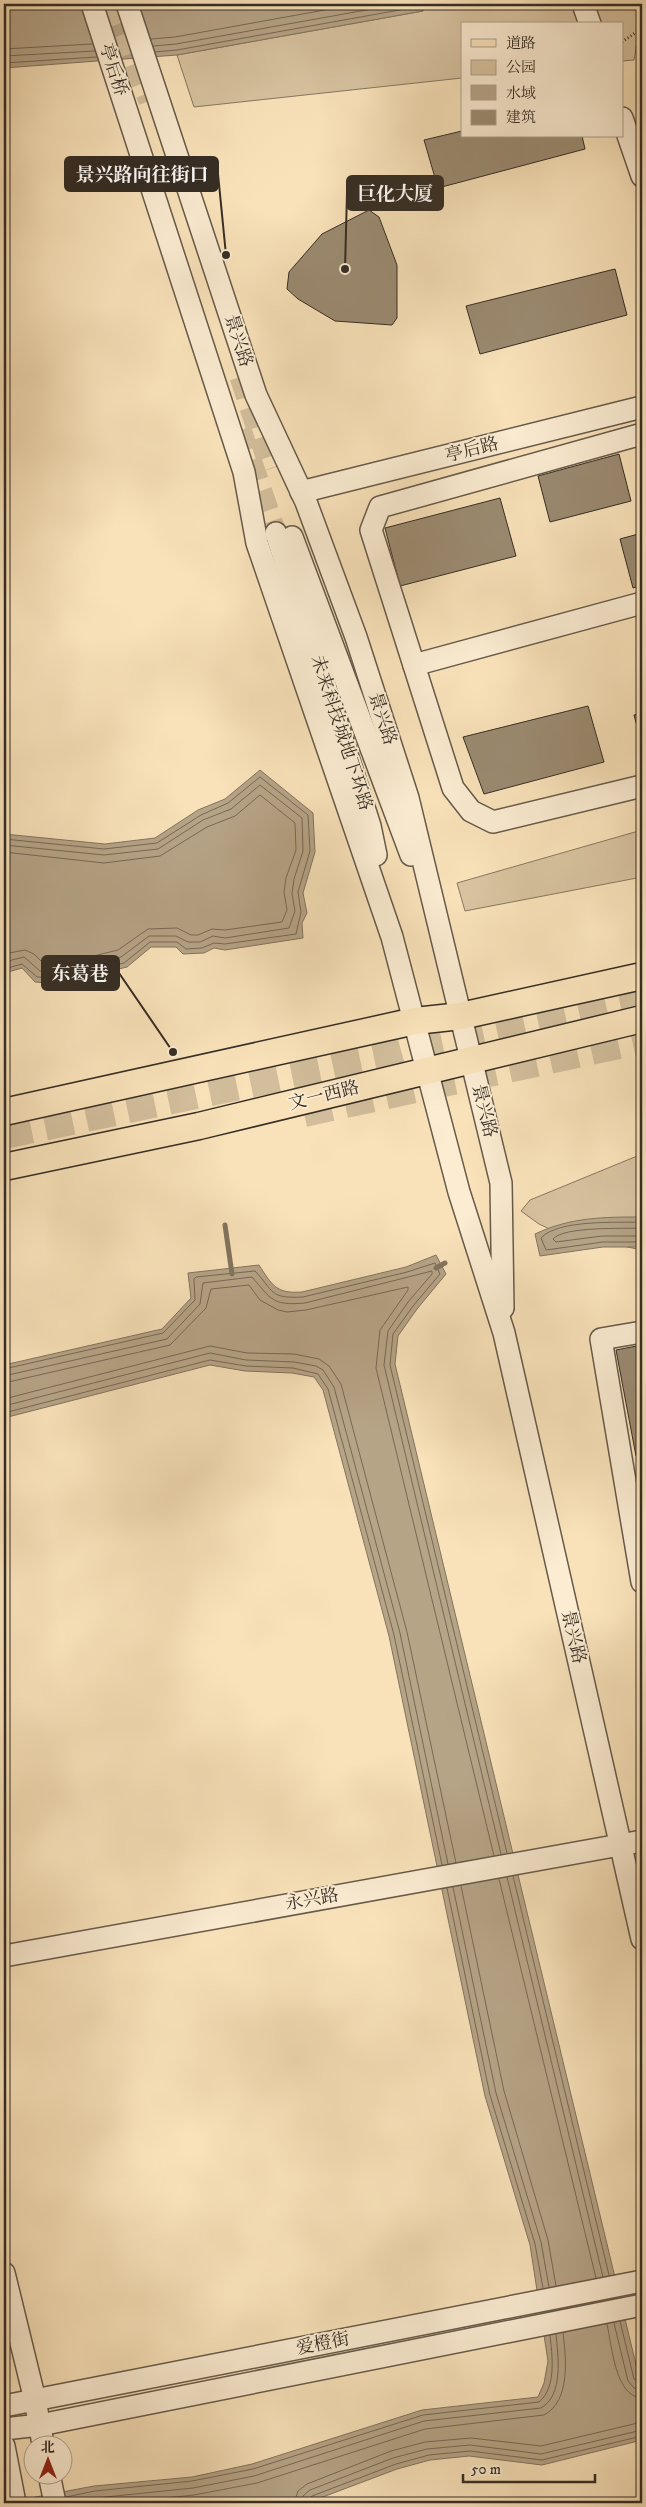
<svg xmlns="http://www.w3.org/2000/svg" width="646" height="2507" font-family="'IM FELL DW Pica','Noto Serif SC',serif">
<rect width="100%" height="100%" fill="#f9e2ba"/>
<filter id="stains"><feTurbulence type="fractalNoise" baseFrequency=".004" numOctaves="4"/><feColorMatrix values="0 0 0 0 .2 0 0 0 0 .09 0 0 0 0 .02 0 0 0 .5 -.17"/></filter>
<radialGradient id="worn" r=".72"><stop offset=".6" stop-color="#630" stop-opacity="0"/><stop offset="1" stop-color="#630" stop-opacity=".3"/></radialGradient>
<g fill="#d8c3a0" stroke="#867862">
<polygon points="423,4 642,4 642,38 637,42 634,60 622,61 622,24 462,24 462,78 194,107 177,55 423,11"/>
<polygon points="642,830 642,877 465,911 457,883"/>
<polygon points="642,1154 642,1250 556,1232 539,1224 521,1211 530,1200"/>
</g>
<g fill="#b6a487" stroke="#82745f">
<polygon points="51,4 423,4 423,11 177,55 4,68 4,7"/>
<polygon points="260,770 313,813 315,852 303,893 307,913 302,923 303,938 225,950 214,948 204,953 183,954 176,947 151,947 127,967 58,984 35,982 22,968 8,972 4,976 4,834 105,844 155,838 198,810 225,799"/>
<path d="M642,1217V1247H603L540,1256L535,1234C571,1217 604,1217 642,1217Z"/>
<path d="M436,1255L446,1274L417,1309L398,1336L395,1364L639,2377L642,2380V2440L542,2465L469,2456L430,2460L397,2469L307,2503H4L94,2486L192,2477L252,2464L422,2410L538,2397L544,2383L548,2361L530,2245L485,2096L389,1636L323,1390L314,1377L292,1373L245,1371L210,1365L4,1418V1365L162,1329L191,1298L188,1273L259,1265C272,1285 276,1294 302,1292L406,1267Z"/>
</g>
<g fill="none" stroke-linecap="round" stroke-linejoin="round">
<g stroke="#766856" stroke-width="1">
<polyline points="151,39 175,37 358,4"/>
<polyline points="153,46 176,44 400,4"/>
<polyline points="4,49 92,44"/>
<polyline points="155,52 177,50 416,7 418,4"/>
<polyline points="4,56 95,51"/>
<polyline points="4,63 97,57"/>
<polyline points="4,839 104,849 157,843 201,815 228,803 260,777 308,815 310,851 298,892 301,912 296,934 225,944 214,943 202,948 186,949 177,942 150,942 124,963 58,978 37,977 22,964 4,969"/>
<polyline points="4,845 104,855 158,849 203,820 231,809 260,785 302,818 303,851 294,879 292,894 295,911 289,928 225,938 213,936 200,942 188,942 176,936 149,936 121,957 57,972 40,971 24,957 4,962"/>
<polyline points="4,852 104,863 160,856 207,827 235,816 260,795 295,823 296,850 286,878 284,892 287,910 282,922 225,930 212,929 198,935 191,935 177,928 148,929 118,950 57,965 44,964 34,954 25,950 4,954"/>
<path d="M642,1222C618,1223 558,1219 541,1238L546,1250L603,1242H642"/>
<path d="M642,1228C624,1229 564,1226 553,1239L556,1242L602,1236H642"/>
<path d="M4,1369L163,1333L195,1300L194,1279L196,1277L255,1271C274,1291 269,1299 303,1297L407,1272L435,1263L440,1274L413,1306L393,1334L390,1365L507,1853"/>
<path d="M4,1376L167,1339L200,1304L203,1283L252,1277C271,1299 272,1306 305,1303L432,1271V1274L408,1302L388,1331L384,1365L501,1854"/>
<polyline points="4,1383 170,1345 206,1308 211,1289 249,1285 260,1300 278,1310 287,1312 306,1310 408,1287 408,1290 380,1330 376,1368 494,1856"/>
<polyline points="4,1399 210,1346 247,1353 294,1354 319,1359 329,1366 341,1384 407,1632 456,1863"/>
<polyline points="4,1406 210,1353 246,1360 294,1362 316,1366 323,1370 334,1387 400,1633 448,1864"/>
<polyline points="4,1413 210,1360 246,1366 293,1368 318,1374 328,1389 394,1635 442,1865"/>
<polyline points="513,1876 609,2275"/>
<polyline points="507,1877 603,2277"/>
<polyline points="499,1879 596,2278"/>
<polyline points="461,1886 504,2091 548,2240 556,2286"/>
<polyline points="453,1887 496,2093 541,2242 549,2287"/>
<polyline points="447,1888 490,2095 535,2244 543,2288"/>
<polyline points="620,2321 634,2379 642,2384"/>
<polyline points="614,2323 628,2381 634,2388 642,2390"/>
<path d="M607,2324C612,2346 615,2397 642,2398"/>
<path d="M66,2497L95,2491L192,2481L253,2469L423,2415L539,2402C557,2387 552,2355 550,2335"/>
<path d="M67,2503L96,2498L193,2488L254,2476L424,2421L541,2408C564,2395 558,2355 556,2334"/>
<path d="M115,2503L194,2495L257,2483L425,2429L544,2415C571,2401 566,2357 563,2333"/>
<polyline points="294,2503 298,2491 307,2484 391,2451 425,2442 471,2438 541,2446 642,2422"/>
<polyline points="302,2503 303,2496 310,2490 393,2458 427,2449 470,2445 541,2454 642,2430"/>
<polyline points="308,2503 312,2496 396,2464 429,2455 470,2451 542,2460 642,2436"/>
</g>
<g stroke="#82745f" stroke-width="5">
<polyline points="225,1225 232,1274"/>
<polyline points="436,1268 445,1263"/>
</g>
</g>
<g fill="#9b8b72" stroke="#352d24">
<polygon points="462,131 462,136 582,136 585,149 438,188 424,140"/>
<polygon points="369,210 379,217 397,265 397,318 392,325 335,321 298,299 287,289 289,272 322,234"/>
<polygon points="615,269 627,315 480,354 466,306"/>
<polygon points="619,454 631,501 550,522 538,476"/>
<polygon points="500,498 516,556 400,586 385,528"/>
<polygon points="642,533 642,585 633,588 620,539"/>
<polygon points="588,706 604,762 484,794 463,737"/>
<polygon points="642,713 642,745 634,715"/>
<polygon points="642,1345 642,1454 636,1456 616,1350"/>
</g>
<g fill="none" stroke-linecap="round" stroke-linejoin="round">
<g stroke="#d2be9c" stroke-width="21" stroke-dasharray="21 11" stroke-linecap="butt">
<polyline points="112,4 149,101"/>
<polyline points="240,377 270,469"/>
<polyline points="241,430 276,533"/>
</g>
<g stroke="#d2be9c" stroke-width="28" stroke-dasharray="28 14" stroke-linecap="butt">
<polyline points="304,1113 642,1040"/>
<polyline points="4,1135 379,1057 426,1044 642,998"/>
</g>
<defs>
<g id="minor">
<polyline points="92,4 244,472 257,543 392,937 459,1192 504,1333 642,1939"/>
<polyline points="127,4 256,395 306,502 356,637 408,798 501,1183 503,1308"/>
<polyline points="583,4 590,24"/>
<polyline points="622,118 642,176"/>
<polyline points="642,434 380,507 371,530 453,788 471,811 493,822 642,786"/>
<polyline points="301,492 642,407"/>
<polyline points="276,533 370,826 376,855"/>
<polyline points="292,537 411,855"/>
<polyline points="414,665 642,603"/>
<polyline points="642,1332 601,1339 642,1582"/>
<polyline points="4,1956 642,1841"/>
<polyline points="4,2273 35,2400 43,2444"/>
<polyline points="4,2406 642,2281"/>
<polyline points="4,2429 40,2425 642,2305"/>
<polyline points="4,2446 15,2503"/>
<polyline points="49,2474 55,2503"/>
</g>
<g id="major">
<polyline points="4,1112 415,1021 461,1016 642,976"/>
<polyline points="4,1167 199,1126 642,1019"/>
</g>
</defs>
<use href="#minor" stroke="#665a4a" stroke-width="24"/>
<use href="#major" stroke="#352d24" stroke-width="29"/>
<polyline stroke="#352d24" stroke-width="3" stroke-dasharray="1 2.5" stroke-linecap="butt" points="622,42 642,28"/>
<use href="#minor" stroke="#fbecd2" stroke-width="21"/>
<use href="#major" stroke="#f9e2ba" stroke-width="26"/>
</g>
<g text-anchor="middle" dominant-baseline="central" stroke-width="4" stroke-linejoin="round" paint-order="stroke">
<g font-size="18" fill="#352d24" stroke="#fbecd2">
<text transform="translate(113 70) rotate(72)">亭后桥</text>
<text transform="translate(238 341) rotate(72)">景兴路</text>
<text transform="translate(472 450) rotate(-14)">亭后路</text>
<text transform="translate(382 719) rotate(72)">景兴路</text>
<text transform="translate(341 733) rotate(72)">未来科技城地下环路</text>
<text transform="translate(324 1096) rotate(-14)">文一西路</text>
<text transform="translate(484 1111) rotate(76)">景兴路</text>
<text transform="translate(573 1637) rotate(77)">景兴路</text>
<text transform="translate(312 1900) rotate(-10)">永兴路</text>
<text transform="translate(323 2344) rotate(-11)">爱橙街</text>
</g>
</g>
<path fill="none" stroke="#352d24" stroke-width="2" d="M226 255L218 174M345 269L347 193M173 1052L119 973"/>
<g fill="#352d24" stroke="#fbecd2" stroke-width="2">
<circle cx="226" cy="255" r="5"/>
<circle cx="345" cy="269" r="5"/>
<circle cx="173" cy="1052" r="5"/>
</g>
<g fill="#352d24" stroke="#352d24" stroke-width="2">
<rect x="65" y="157" width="153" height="34" rx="5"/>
<rect x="347" y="176" width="96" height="34" rx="5"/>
<rect x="42" y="956" width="77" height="34" rx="5"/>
</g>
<g font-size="19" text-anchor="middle" font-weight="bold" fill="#fff">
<text x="142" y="181">景兴路向往街口</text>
<text x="395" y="200">巨化大厦</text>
<text x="80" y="980">东葛巷</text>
</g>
<rect width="646" height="2507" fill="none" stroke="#f9e2ba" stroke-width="20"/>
<rect x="5" y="5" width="636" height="2497" fill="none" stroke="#352d24" stroke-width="2.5"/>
<rect x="10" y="10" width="626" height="2487" fill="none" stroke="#352d24"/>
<rect x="461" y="22" width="162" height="115" fill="#fbecd2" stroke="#aca08c"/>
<rect x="471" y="39" width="25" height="8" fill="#f9e2ba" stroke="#aca08c"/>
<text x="506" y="48" font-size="15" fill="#352d24">道路</text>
<rect x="471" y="60" width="25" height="15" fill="#d8c3a0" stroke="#aca08c"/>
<text x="506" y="72" font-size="15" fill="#352d24">公园</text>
<rect x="471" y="85" width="25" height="15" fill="#b6a487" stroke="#aca08c"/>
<text x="506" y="98" font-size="15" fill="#352d24">水域</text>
<rect x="471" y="110" width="25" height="15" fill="#9b8b72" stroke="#aca08c"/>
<text x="506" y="122" font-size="15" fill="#352d24">建筑</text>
<g transform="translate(48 2460)"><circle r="24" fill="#fbecd2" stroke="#aca08c"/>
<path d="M0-4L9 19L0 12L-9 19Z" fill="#8f2418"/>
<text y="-8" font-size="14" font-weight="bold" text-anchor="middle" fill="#352d24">北</text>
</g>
<path d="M463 2474v8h132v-8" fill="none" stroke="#352d24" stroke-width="2.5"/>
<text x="471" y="2474" font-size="15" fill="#352d24" stroke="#fbecd2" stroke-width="4" paint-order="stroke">50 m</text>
<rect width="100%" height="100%" filter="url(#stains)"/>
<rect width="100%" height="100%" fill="url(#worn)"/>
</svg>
